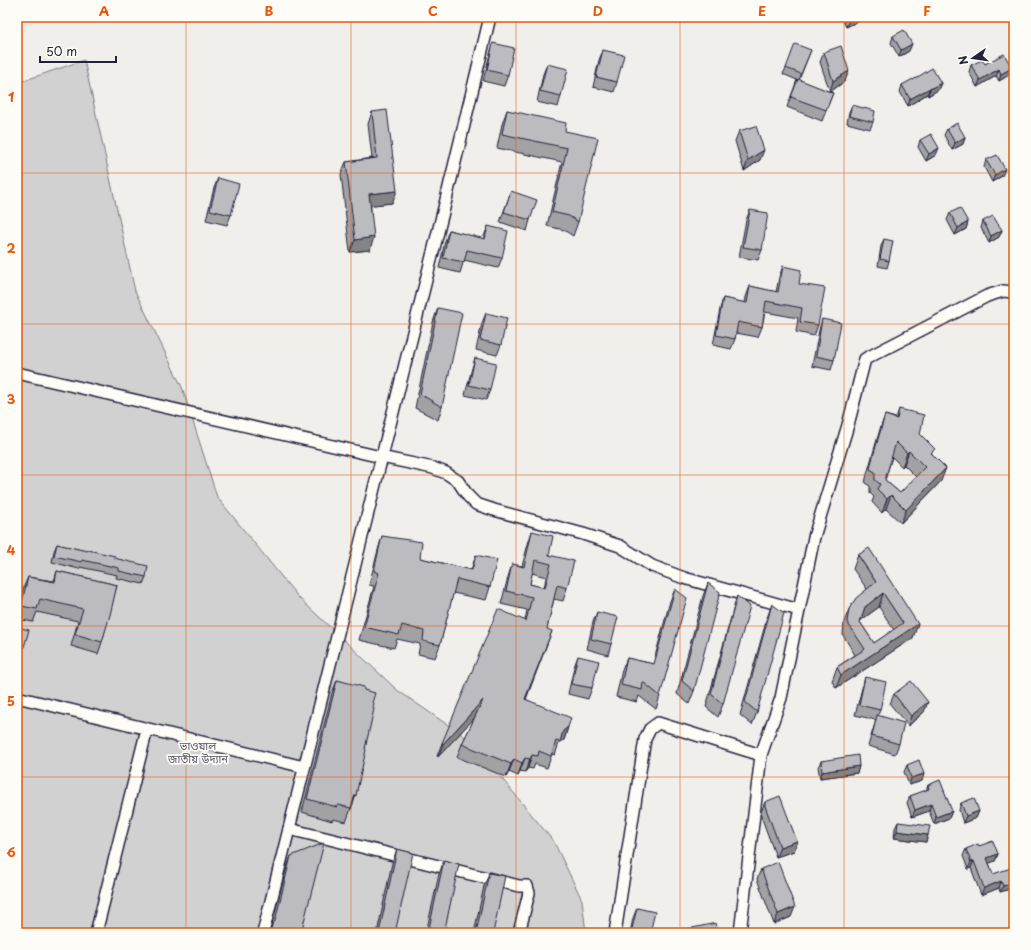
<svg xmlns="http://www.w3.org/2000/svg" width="1031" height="950" font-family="'Playpen Sans','Noto Sans Bengali',sans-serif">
<rect width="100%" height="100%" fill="#f0efec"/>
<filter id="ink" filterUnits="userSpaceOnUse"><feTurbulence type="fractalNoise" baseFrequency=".025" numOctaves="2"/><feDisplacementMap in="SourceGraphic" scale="8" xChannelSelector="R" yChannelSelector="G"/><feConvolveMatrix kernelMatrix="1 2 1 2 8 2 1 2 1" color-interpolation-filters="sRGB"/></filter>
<g filter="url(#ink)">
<polygon fill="#d2d1d1" stroke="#7a7a86" points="84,60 135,291 182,387 217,497 298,597 397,690 471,741 554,842 582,900 586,933 17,933 17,83"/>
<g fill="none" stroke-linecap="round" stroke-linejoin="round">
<defs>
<g id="minor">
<polyline points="17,373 381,457 433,468 446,473 458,481 468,496 476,504 494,510 583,534 620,546 652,566 684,578 799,610"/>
<polyline points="17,697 304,767"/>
<polyline points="289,829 519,886 527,886 529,893 519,933"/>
<polyline points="96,933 147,729"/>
<polyline points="263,933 444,208 490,17"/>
<polyline points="615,933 645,739 650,729 658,723 761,755"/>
<polyline points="740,933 761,755 781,698 814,537 848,425 865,359 987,296 1003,291 1014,292"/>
</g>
</defs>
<use href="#minor" stroke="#22223b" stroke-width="14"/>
<use href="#minor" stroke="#fdfcf7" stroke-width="11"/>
</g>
<g fill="#a2a2a5" stroke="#22223b" fill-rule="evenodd">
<polygon points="841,17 862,17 861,20 846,27"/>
<polygon points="893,36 909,51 899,57 891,43"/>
<polygon points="493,43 508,75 504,86 483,81 490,54"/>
<polygon points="603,50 617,82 614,92 593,87 599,60"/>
<polygon points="811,50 799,80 833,93 822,121 787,107 797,80 783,74 786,68"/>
<polygon points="824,52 845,81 830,92 820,62"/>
<polygon points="547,64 561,96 558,107 537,102 543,74"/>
<polygon points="985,64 1012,68 1009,75 999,81 996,76 977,87 969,72 971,65"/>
<polygon points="913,80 941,83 938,90 928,96 927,94 908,106 900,92 902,85"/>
<polygon points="852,105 873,122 870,129 847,123 849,112"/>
<polygon points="507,110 565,131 578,222 573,236 564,230 547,226 562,162 497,148 502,124"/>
<polygon points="372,112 392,203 371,205 370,250 350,252 341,174 346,162 372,158 368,124"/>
<polygon points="947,129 965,137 963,144 952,150 944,135"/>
<polygon points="739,131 760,160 744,171 735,141"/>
<polygon points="920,140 936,155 926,161 918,147"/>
<polygon points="986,160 1002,176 992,182 984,167"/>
<polygon points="218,178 231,215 227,225 206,220 214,188"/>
<polygon points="511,191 530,220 527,231 500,222"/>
<polygon points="750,210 762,250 758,260 739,257 746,220"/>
<polygon points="950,213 968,222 966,229 955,235 947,220"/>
<polygon points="983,221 1002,230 999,237 989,243 981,228"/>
<polygon points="488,226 502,258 498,268 464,260 460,273 439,268 445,241 449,230 483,239"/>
<polygon points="884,239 889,261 887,268 878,266 881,246"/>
<polygon points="783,266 799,284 818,325 814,336 796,332 798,318 765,312 762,327 758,337 736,333 735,339 731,349 713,345 720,309 723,298 745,303 746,297 750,286 776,292 779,277"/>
<polygon points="438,308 442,407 438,420 415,408 433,322"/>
<polygon points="486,313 501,345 497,355 476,350 482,323"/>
<polygon points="822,319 834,360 831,370 812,366 819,330"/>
<polygon points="475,358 490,390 486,400 465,395 472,368"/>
<path d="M899,409L920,434L933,455L941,481L901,523L886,509L882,513L872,502L874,497L870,493V486L865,483L867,474L880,429L885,415L896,418ZM892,457L902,467L904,465L916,477L900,493L885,480Z"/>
<path d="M532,531L549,555L567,588L563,601L554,599L547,629V644L526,699L568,727L564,740L559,743L555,755L552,754L547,768L535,764L533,769L528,768L525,772L520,771L518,776L509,772L506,777L457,757L462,744L475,717L438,757L437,756L442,743L525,620L527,610L501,604L508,577L512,564L522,566L528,544ZM532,573L546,577L544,588L530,584Z"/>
<polygon points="382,536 420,558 471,570 476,555 490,587 486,600 453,593 440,645 435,658 418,654 420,644 397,639 394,648 359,640 374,586 369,585 378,550"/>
<polygon points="57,544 114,558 146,577 143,584 116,578 117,575 80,567 79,569 52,562 54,551"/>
<path d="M858,555L913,638L836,688L832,681L837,667L855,655L843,635L844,622L849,609L867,589L853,569ZM879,607L894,630L874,643L860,622L861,620Z"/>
<polygon points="57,571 117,585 102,642 98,654 71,646 78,621 37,612 33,622 17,619 17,615 23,589 28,577 54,581"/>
<polygon points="708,583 694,691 689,704 677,694 703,596"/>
<polygon points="675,589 660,696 656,709 639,696 637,702 616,697 622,670 627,658 653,664 670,601"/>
<polygon points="737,596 723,704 718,717 706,707 733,610"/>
<polygon points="772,604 757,712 752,725 740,715 767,618"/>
<polygon points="597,612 611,644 608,655 587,649 593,622"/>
<polygon points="17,629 21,657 18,664 17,663"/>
<polygon points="578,656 592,688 588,699 568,694 574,667"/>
<polygon points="865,677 880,710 878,715 899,744 895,754 868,746 876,720 855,715 862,688"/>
<polygon points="337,680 364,690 372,703 365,749 356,795 346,822 333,819 332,821 302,812 332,693"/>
<polygon points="894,694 924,712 908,726 890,704"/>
<polygon points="821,761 859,766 857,773 820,778 818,767"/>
<polygon points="907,765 922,781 909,785 904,772"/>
<polygon points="928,785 952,811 949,818 934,824 929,811 912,817 907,803 910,796 926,791"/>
<polygon points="765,802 794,851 776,857 761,816 761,812"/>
<polygon points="961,803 979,811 976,818 963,823 959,810"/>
<polygon points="898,822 928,835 926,842 894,838 895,828"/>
<polygon points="979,846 998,854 995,861 989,863 993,874 1013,888 1000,892 999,888 981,895 971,868 968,869 963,856 966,849"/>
<polygon points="397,849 395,933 377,933 392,863"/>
<polygon points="291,856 301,933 269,933 272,924 286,870"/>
<polygon points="444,860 444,933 426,933 439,874"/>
<polygon points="761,869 791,917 774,924 757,879"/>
<polygon points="489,873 493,933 474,933 484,886"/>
<polygon points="637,908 650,933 630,933 633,918"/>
</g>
<g fill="#848486" stroke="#22223b">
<polygon points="856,17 862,17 861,20 846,27 849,20"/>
<polygon points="912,44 909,51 899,57 901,50"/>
<polygon points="1012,68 1009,75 999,81 1001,74"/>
<polygon points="999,69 996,76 977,87 980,80"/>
<polygon points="849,71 845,81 830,92 833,81"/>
<polygon points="941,83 938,90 928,96 930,89"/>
<polygon points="930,88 927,94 908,106 910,99"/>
<polygon points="965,137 963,144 952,150 955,143"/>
<polygon points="939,148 936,155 926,161 929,154"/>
<polygon points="764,150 760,160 744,171 748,160"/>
<polygon points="1005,169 1002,176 992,182 995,175"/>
<polygon points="397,191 392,203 365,206 369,194"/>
<polygon points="968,222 966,229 955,235 958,228"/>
<polygon points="1002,230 999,237 989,243 991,236"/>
<polygon points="374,237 370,250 350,252 355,240"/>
<polygon points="909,451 904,465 902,467 907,453"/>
<polygon points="946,468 941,481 901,523 906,510"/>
<polygon points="891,495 886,509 882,513 887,499"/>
<polygon points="883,593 879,607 860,621 865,607"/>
<polygon points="918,624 913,638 836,688 841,675"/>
<polygon points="552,631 547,644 521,712 525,699"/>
<polygon points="483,700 479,713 438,757 443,744"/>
<polygon points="928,702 924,712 908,726 911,716"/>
<polygon points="568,727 564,740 559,743 563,731"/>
<polygon points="532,755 528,768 525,772 530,759"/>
<polygon points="525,758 520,771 518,776 522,763"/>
<polygon points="514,759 509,772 506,777 511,764"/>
<polygon points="859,766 857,773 820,778 822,772"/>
<polygon points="924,774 922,781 909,785 911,778"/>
<polygon points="355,795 356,795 351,809 351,808"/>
<polygon points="931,804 929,811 912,817 915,810"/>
<polygon points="952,811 949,818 934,824 936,817"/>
<polygon points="979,811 976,818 963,823 966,816"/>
<polygon points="897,831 928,835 926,842 894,838"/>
<polygon points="797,841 794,851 776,857 780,847"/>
<polygon points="998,854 995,861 985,865 987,858"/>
<polygon points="974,861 971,868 968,869 971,862"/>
<polygon points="1001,881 999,888 981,895 984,888"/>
<polygon points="1014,882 1014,885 1013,888 1000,892 1003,886"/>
<polygon points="795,907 791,917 774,924 778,914"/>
</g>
<g fill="#bcbcc0" stroke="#22223b" fill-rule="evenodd">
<polygon points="847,17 856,17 849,20"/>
<polygon points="904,30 912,44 901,50 893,36"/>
<polygon points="493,43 514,48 508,75 487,70"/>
<polygon points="795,44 811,50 801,74 786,68"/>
<polygon points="841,46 849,71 833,81 824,52"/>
<polygon points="603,50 624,55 617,82 596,77"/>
<polygon points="1004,54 1012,68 1001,74 999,69 980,80 971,65 982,60 985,64"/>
<polygon points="547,64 568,69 561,96 540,91"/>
<polygon points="932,68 941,83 930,89 930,88 910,99 902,85 913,79 913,80"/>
<polygon points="798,79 833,93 826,110 791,97"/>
<polygon points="852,105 875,111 873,122 849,116"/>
<polygon points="387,110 397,191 369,194 374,237 355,240 346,162 377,158 372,112"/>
<polygon points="507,110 566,123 565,131 598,138 578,222 569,216 552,212 567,148 502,134"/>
<polygon points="957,123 965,137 955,143 947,129"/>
<polygon points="756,126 764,150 748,160 739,131"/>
<polygon points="931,134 939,148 929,154 920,140"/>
<polygon points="997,155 1005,169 995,175 986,160"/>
<polygon points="218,178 239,184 231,215 210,210"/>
<polygon points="511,191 537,200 530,220 504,212"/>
<polygon points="960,208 968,222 958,228 950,213"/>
<polygon points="750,210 768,213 762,250 743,247"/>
<polygon points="993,216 1002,230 991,236 983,221"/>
<polygon points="488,226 508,231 502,258 467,250 464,262 443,258 449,230 485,239"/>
<polygon points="884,239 893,241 889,261 880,259"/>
<polygon points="783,266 801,270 799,284 825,288 818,325 800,322 802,308 766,301 762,327 738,322 735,339 716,335 723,298 747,303 750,286 778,292"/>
<polygon points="438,308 462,313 442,407 420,394"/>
<polygon points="486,313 507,318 501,345 480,340"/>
<polygon points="822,319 841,323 834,360 816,356"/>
<polygon points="475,358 496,363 490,390 469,385"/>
<path d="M899,409L924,415L920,434L935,449L931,453L946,468L906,510L891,495L887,499L877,489L880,484L875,480V472L870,469L872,460L885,415L897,419ZM896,442L907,453L909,451L925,467L900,493L885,480Z"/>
<path d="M532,531L553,536L549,555L574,561L567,588L557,585L547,629L552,631L525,699L571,718L568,727L563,731L560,742L556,741L551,756L539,751L538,756L532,755L530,759L525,758L522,763L514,759L511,764L462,744L483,700L443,744L442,743L498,609L526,621L532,597L506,591L512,564L524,567ZM535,560L551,564L545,588L530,584Z"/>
<polygon points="382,536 422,542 420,558 472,570 476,555 497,560 490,587 457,579 440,645 423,641 424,631 402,625 399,635 364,627 379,573 374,571"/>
<polygon points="57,544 87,551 88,550 115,556 114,558 148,566 146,577 119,571 119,568 82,560 82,562 54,556"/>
<path d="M869,548L918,624L841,675L837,667L865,649L847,622L849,609L856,598L876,582L858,555ZM883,593L903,623L874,643L860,622L865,607Z"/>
<polygon points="57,571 117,585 110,615 102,642 75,634 83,609 40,599 37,609 21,606 28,577 55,582"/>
<polygon points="708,583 720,592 694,691 682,681"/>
<polygon points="675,589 687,598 660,696 643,682 642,690 621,685 627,658 654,664"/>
<polygon points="737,596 750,606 723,704 711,694"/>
<polygon points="772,604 784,613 757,712 745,702"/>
<polygon points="597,612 618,617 611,644 591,639"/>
<polygon points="18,627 29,630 21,657 17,656 17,629"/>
<polygon points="578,656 599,661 592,688 571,684"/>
<polygon points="865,677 886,682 880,710 859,705"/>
<polygon points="337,680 364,687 364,690 375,693 372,703 374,703 373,707 374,709 365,749 366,750 356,795 355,795 351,808 338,805 337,807 307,799"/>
<polygon points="911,681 928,702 911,716 894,694"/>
<polygon points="877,715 904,723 899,744 872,736"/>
<polygon points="858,755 859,766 822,772 821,761"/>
<polygon points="919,760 924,774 911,778 907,765"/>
<polygon points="940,780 952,811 936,817 931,804 915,810 910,796 929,789 928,785"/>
<polygon points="780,796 797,841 780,847 765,806 765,802"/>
<polygon points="974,798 979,811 966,816 961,803"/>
<polygon points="898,822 930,826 928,835 897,831"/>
<polygon points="993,841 998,854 987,858 993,874 1011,868 1014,877 1014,882 1003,886 1001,881 984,888 974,861 971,862 966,849 978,844 979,846"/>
<polygon points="324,843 301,933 270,933 272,925 275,921 291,856"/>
<polygon points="397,849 413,853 395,933 379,933"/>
<polygon points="444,860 459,864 444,933 428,933"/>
<polygon points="778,862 795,907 778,914 761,869"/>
<polygon points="489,873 505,876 493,933 476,933"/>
<polygon points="637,908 655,912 650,933 631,933"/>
<polygon points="716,923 718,933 669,933"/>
</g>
</g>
<path fill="none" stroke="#e8590c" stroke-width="1" stroke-opacity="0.55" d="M186,17V933M351,17V933M516,17V933M680,17V933M844,17V933M17,173H1014M17,324H1014M17,475H1014M17,626H1014M17,777H1014"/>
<g text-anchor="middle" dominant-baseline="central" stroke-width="3.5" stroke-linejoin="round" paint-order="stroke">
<g font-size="11" fill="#575768" stroke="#fdfcf7">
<text x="198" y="745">ভাওয়াল<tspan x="198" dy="13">জাতীয় উদ্যান</tspan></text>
</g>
</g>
<rect width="1031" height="950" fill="none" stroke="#fdfcf7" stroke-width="44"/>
<g transform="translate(973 58) rotate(257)" stroke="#fdfcf7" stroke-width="3" paint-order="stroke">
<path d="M0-3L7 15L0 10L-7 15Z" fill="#22223b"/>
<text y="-6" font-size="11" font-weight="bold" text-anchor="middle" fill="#22223b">N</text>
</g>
<path d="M40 56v6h76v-6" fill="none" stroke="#22223b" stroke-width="2"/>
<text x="46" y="56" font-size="12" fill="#22223b" stroke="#fdfcf7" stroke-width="3" paint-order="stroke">50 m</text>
<rect x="22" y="22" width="987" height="906" fill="none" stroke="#e8590c" stroke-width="1.5"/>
<g font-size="13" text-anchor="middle" font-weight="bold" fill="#e8590c">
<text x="104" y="16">A</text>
<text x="269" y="16">B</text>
<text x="433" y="16">C</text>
<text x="598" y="16">D</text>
<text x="762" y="16">E</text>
<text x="927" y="16">F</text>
<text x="11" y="102">1</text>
<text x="11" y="253">2</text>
<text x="11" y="404">3</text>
<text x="11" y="555">4</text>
<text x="11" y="706">5</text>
<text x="11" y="857">6</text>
</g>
</svg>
